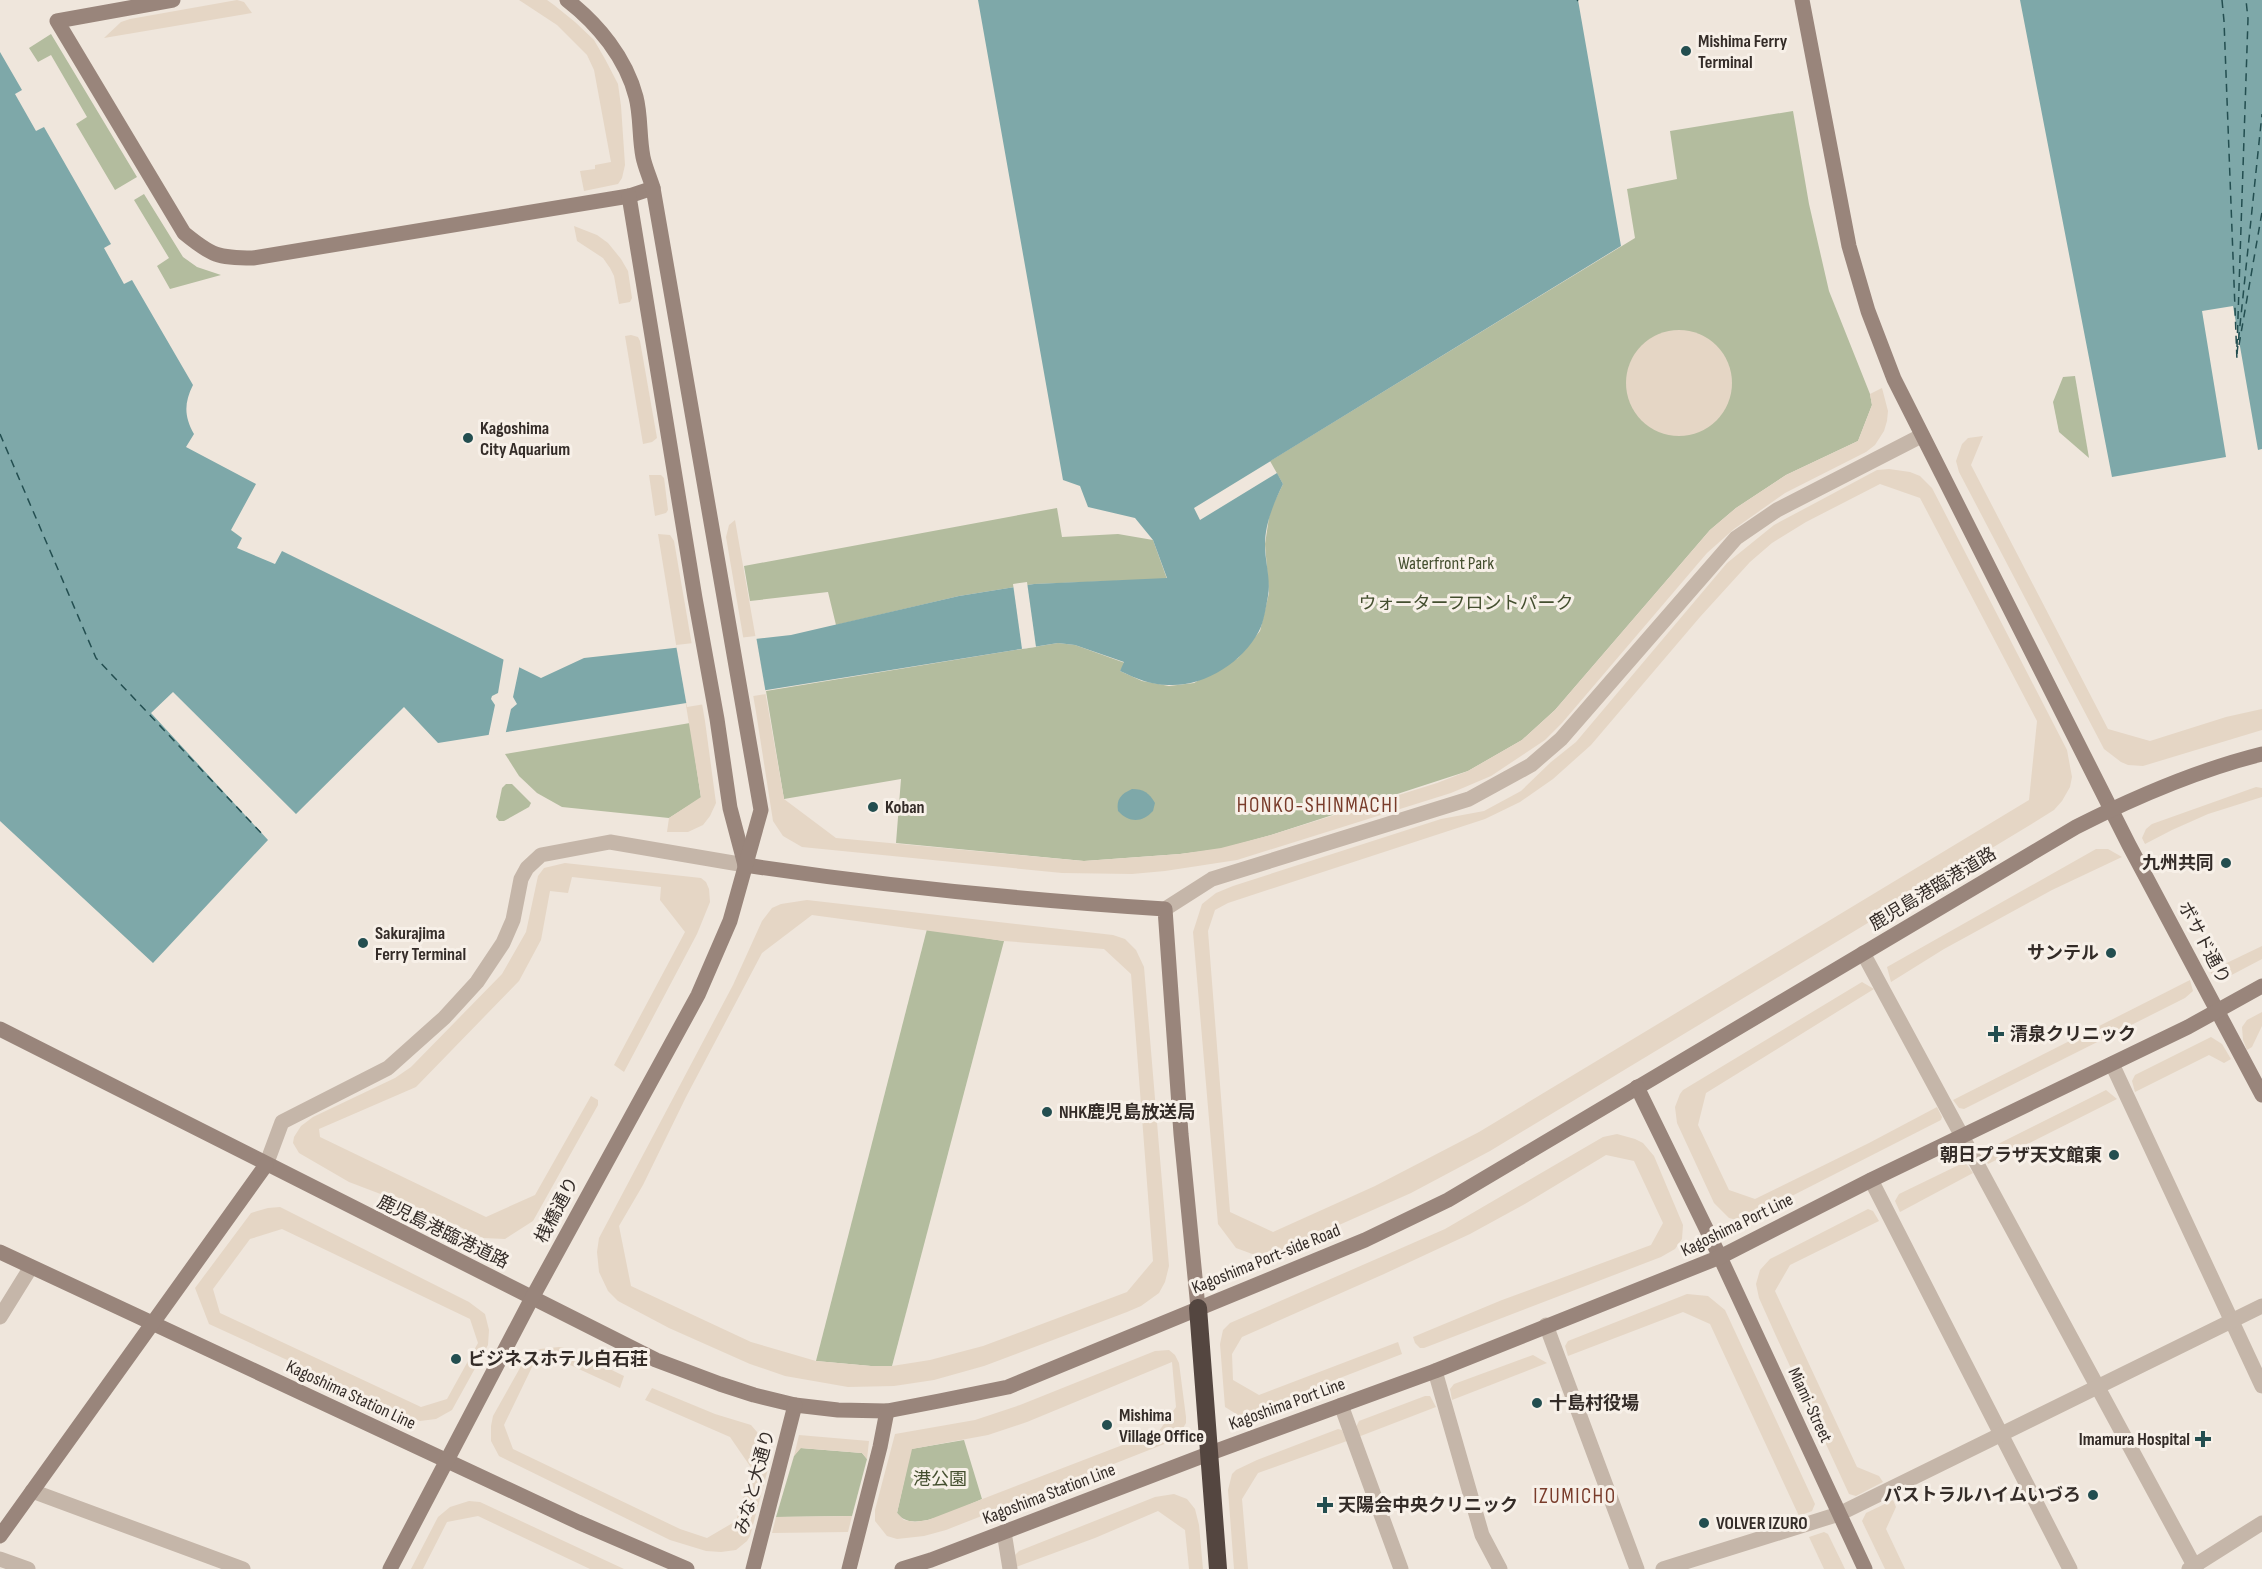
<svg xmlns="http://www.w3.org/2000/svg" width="2262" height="1569" font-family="'Sofia Sans Condensed','Noto Sans JP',sans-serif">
<rect width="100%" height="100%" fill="#efe6dc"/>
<g fill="#b3bc9e">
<polygon points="51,34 137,177 115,190 76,124 87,117 51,55 38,62 29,48"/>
<polygon points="1793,111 1809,204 1829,291 1870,394 1872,405 1858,441 1786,475 1736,508 1710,530 1555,710 1522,740 1468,771 1271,835 1221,849 1180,854 1084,861 896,843 901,779 784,799 766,691 1058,643 1075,645 1125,663 1120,671 1142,681 1169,686 1194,683 1238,658 1260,631 1269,593 1265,544 1270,511 1283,484 1270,461 1635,238 1627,189 1677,179 1670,131"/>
<polygon points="144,194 183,257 197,267 221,275 170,289 157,266 169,258 134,200"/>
<polygon points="2075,376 2089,458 2059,432 2053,402 2063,377"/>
<polygon points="1057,508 1062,537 1118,534 1153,540 1167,579 1034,584 959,596 836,625 828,592 750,601 744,566"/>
<polygon points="690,723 701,798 669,818 562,807 537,793 519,776 505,754"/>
<polygon points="506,784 512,784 531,803 529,807 504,821 499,821 496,817 502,788"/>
<polygon points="927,929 1004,941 892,1366 871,1366 816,1361"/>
<path d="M964,1440L982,1499C965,1506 921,1529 904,1519C901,1518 899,1515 897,1513L911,1449Z"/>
<polygon points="800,1448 862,1453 867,1459 852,1516 776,1517 794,1456"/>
</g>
<g fill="#e5d6c5" fill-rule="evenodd">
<polygon points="237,0 244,2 252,13 104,38 121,22 130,19"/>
<polygon points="519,0 547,0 554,5 575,22 594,40 605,59 618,84 621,106 625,165 622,178 618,184 584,191 580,171 595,169 595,165 611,162 594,70 587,55 557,25"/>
<polygon points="574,226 597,235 608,243 621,259 628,271 632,298 630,302 619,304 614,276 610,268 603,258 577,241"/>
<circle cx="1679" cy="383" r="53"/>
<polygon points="631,335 638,337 640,341 657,438 652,442 643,444 625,336"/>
<polygon points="1882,388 1888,411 1887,421 1884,431 1875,445 1866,452 1785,493 1734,529 1707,553 1562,723 1545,740 1491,776 1451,793 1237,860 1165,871 1132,874 1062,873 802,847 783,836 773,821 756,712 726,537 729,525 735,520 784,799 836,838 1084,861 1180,854 1221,848 1271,835 1437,783 1468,771 1522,740 1555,710 1710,530 1736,508 1786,475 1858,441 1872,405 1870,394"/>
<polygon points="1983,436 1971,465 2108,729 2150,741 2226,717 2262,709 2262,730 2143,766 2128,765 2121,762 2104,749 1959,472 1956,461 1962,444 1968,438"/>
<path d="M1889,469L1910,472L1920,476L1932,488L2067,750L2072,777L2070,787L2062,801L2054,810L2030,825L1490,1151L1411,1193L1285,1249L1269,1254L1255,1255L1236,1248L1218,1224L1193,932L1202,904L1216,893L1233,886L1441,819L1484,811L1521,791L1551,762L1576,742L1727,563L1774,525L1877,470ZM1880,484L1920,498L2037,721L2029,800L1479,1132L1375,1186L1273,1232L1230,1212L1208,931L1215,910L1228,903L1485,819L1520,802L1553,779L1591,745L1700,617L1750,562L1772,543L1806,522Z"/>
<polygon points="649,475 661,475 664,478 668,510 666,513 655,516"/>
<polygon points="658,534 670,535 674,541 705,721 716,803 710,816 703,825 688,832 667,832 669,818 701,797"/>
<polygon points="2256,787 2262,788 2262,797 2208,814 2172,830 2145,844 2142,838 2146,829 2152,824"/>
<polygon points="2096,849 2108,849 2122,857 2052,890 1944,949 1891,982 1887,967"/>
<polygon points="565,863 701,878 706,882 709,889 710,902 697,934 624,1072 614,1065 685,932 660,900 661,887 572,877 568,893 550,891 541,940 519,981 416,1087 319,1129 320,1137 486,1217 535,1195 591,1096 598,1100 598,1105 533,1221 505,1239 483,1238 433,1214 349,1182 299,1153 293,1143 294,1137 301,1126 313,1117 395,1078 411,1067 502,974 526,932 538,876 544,868"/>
<path d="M807,900L1113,935L1125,939L1136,950L1144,967L1169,1266L1165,1282L1159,1293L1141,1306L1127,1312L984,1366L934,1380L894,1386L848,1387L785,1376L750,1364L669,1328L618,1301L608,1291L599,1272L597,1252L599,1238L733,985L762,921L772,908L781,904ZM812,915L1004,941L1104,949L1131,974L1153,1261L1127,1292L983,1346L930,1360L892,1366H871L816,1361L751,1342L631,1286L619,1226L643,1185L686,1097L762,953Z"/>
<polygon points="2262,946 2262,959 2224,979 2215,980 2210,971"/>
<polygon points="2190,980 2193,991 2185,998 1964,1109 1959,1108 1953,1100"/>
<polygon points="1862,982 1874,989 1706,1093 1698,1125 1729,1190 1755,1199 1869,1143 1937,1107 1942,1117 1941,1120 1776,1204 1740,1221 1729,1218 1714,1203 1677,1123 1675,1107 1680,1094 1683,1090"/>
<polygon points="2262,1012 2262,1026 2252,1047 2247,1050 2243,1040 2242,1027 2247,1020"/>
<polygon points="2211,1037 2222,1044 2231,1059 2224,1063 2209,1055 2135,1092 2132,1081 2135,1075"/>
<polygon points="2106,1090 2117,1099 1988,1164 1985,1158 1986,1150"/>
<polygon points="1617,1134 1635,1139 1643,1143 1654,1156 1683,1225 1682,1239 1675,1249 1661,1257 1424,1348 1420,1348 1415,1343 1413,1337 1502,1300 1651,1245 1663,1223 1634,1161 1606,1155 1523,1205 1470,1234 1384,1274 1242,1337 1232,1354 1233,1380 1259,1395 1398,1342 1402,1354 1247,1414 1238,1415 1225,1407 1220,1344 1223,1330 1230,1323 1445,1229 1603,1137"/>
<polygon points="1965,1162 1973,1173 1900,1212 1895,1201 1899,1194"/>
<path d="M280,1207L469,1302L485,1314L489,1330L488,1345L452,1410L436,1419L420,1421L209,1324L195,1288L251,1213L268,1208ZM282,1229L470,1319L478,1343L447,1399L421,1407L220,1313L213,1289L250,1239Z"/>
<polygon points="1868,1209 1873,1211 1879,1221 1790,1265 1775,1291 1857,1467 1879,1476 1883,1482 1856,1496 1849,1494 1776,1336 1759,1298 1756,1284 1760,1270 1770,1259"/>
<polygon points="1687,1294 1708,1296 1725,1310 1815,1504 1812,1511 1799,1516 1710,1324 1683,1312 1568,1356 1565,1346 1568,1341"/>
<polygon points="559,1347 569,1349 624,1376 620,1388 555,1358 533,1365 504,1425 513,1449 680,1529 707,1538 736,1521 752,1469 730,1437 645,1400 652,1388 715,1414 751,1425 763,1439 769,1465 750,1536 747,1541 736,1550 721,1552 706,1551 670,1540 499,1456 491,1441 491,1426 493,1416 525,1359 540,1349"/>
<path d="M1169,1350L1175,1355L1179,1363L1186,1417V1423L1177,1439L946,1530L924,1536L897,1539L887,1536L875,1521V1510L895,1434L975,1420L1020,1405L1155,1351ZM1172,1362L1176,1407L1159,1431L928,1520L915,1522L904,1520L897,1513L912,1449L988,1435L1027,1422Z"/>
<polygon points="1533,1355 1547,1363 1452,1400 1450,1389 1454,1384"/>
<polygon points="1425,1396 1430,1396 1436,1407 1358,1437 1356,1427 1359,1421"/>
<polygon points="1338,1429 1342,1430 1347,1441 1258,1473 1242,1499 1248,1569 1234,1569 1228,1490 1232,1474 1236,1470 1257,1460"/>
<polygon points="799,1435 869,1441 867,1459 862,1453 801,1448 794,1456"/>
<polygon points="1174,1494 1187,1499 1195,1509 1199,1525 1203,1569 1189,1569 1185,1530 1158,1511 1095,1538 1016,1567 1015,1555 1019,1551 1155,1497"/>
<polygon points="1893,1500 1896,1507 1886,1529 1905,1569 1885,1569 1862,1521 1866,1513"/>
<polygon points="469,1501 480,1502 624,1569 590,1569 478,1516 447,1522 423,1569 411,1569 438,1517 450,1507"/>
<polygon points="852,1516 848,1532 772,1533 776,1517"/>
<polygon points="1824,1532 1828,1534 1845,1569 1824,1569 1809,1537"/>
</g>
<g fill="#7ea8a9">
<path d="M978,0H1578L1621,246L1194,508L1200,520L1277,473L1283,484C1274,503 1265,523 1265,545C1265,562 1271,580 1268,596C1266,606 1264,622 1259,631C1242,663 1204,687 1168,685C1151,685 1135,678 1120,671L1124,662L1075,645L1058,643L438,743L404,707L296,814L173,692L151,713L268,840L153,963L0,821V52L22,90L15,94L36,131L44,127L111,244L104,248L124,284L132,280L193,385C184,403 184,416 194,434L186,447L256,484L231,530L242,538L237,548L275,564L282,551L541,678L584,658L791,635L959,596L1034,584L1167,578L1153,540L1135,518L1088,507L1080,486L1063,480Z"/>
<polygon points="2020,0 2262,0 2262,449 2258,450 2233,306 2202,311 2226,457 2112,477"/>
<path d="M1132,789C1144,789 1149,793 1155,803L1153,811C1142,823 1129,823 1118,811C1116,799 1121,794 1132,789Z"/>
</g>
<g fill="#efe6dc">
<polygon points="1027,582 1036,647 1022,649 1013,584"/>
<polygon points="756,636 766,694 687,707 676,645"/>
<polygon points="504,657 520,664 513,697 517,704 511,709 505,736 488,738 495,705 491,699 492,696 498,693"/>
</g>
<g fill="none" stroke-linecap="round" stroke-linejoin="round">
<g stroke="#234e50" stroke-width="1.5" stroke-dasharray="8 6" stroke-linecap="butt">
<polyline points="1577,0 1578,1"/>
<polyline points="2222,0 2224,21 2237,361"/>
<polyline points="2239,345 2262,212"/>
<polyline points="2237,347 2248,19 2246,0"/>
<polyline points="2237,354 2262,114"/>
<polyline points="0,434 96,658 264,836"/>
</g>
<g stroke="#c5b6a9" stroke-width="15">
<polyline points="1165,909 1212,879 1469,799 1531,765 1561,739 1736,538 1777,510 1921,436"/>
<polyline points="1863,953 2196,1569"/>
<polyline points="2112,1064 2262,1386"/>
<polyline points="266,1165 282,1122 388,1068 444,1018 477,982 503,943 513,920 521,879 527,868 541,855 610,842 745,865"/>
<polyline points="1871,1180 2070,1569"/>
<polyline points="0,1317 31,1267"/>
<polyline points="1546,1325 1637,1569"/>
<polyline points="1435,1371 1482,1535 1500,1569"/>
<polyline points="1341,1405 1401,1569"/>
<polyline points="32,1491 243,1569"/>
<polyline points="1004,1532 1010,1569"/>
<polyline points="0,1559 28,1569"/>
<polyline points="1663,1569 1839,1514 2262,1306"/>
<polyline points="2189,1569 2262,1523"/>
</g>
<g stroke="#99857b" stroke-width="15">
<path d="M173,0L57,21L184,233C212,256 218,258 253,258L629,196L653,188"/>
<polyline points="1802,0 1849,246 1868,311 1894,379 2129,845 2262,1095"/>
<polyline points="629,196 695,598 717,719 730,808 745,865"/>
<path d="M745,865C884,886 1025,900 1165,909L1181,1134L1198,1308"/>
<path d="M0,1029L656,1360L720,1384L754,1395L795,1405L838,1410L887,1411L939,1401L1008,1387L1365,1240L1448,1200L2076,827C2135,797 2198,770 2262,754"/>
<polyline points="1637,1087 1720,1257 1865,1569"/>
<polyline points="0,1252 578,1522 687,1569"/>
<polyline points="0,1536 266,1165"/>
<path d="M390,1569L532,1298L698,995L730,921L761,810L653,188C650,178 645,167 643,157C639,137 641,116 636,97C626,58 598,24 567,0"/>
<polyline points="753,1569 795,1405"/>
<polyline points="849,1569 880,1447 887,1411"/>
<polyline points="902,1569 931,1560 1208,1454 1435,1371 1720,1257 1871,1180 2188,1027 2262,986"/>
</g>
<polyline stroke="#544640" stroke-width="18" points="1198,1308 1218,1569"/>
</g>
<g fill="#234e50" stroke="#f7f0e8" stroke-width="2">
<circle cx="1686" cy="51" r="6"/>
<circle cx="468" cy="438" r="6"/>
<circle cx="873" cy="807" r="6"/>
<circle cx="2226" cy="863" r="6"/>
<circle cx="363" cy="943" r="6"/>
<circle cx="2111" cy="953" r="6"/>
<path d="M1993 1025h6v6h6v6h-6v6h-6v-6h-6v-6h6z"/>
<circle cx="1047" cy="1112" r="6"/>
<circle cx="2114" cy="1155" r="6"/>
<circle cx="456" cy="1359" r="6"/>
<circle cx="1537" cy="1403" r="6"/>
<circle cx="1107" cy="1425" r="6"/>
<path d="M2200 1430h6v6h6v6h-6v6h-6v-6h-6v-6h6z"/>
<circle cx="2093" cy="1495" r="6"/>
<path d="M1322 1496h6v6h6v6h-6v6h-6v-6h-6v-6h6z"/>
<circle cx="1704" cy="1523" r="6"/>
</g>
<g text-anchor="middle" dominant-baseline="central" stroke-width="6" stroke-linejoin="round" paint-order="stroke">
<g font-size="18" font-weight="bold" fill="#342c28" stroke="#f7f0e8" text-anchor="start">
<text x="1698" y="41">Mishima Ferry<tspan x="1698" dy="21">Terminal</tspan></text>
<text x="480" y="428">Kagoshima<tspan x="480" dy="21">City Aquarium</tspan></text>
<text x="885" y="807">Koban</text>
<text x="2214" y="863" text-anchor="end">九州共同</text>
<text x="375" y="933">Sakurajima<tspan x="375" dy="21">Ferry Terminal</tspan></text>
<text x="2099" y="953" text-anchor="end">サンテル</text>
<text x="2010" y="1034">清泉クリニック</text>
<text x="1059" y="1112">NHK鹿児島放送局</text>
<text x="2102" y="1155" text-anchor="end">朝日プラザ天文館東</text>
<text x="468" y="1359">ビジネスホテル白石荘</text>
<text x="1549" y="1403">十島村役場</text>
<text x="1119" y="1415">Mishima<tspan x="1119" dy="21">Village Office</tspan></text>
<text x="2190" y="1439" text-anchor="end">Imamura Hospital</text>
<text x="2081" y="1495" text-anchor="end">パストラルハイムいづろ</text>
<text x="1338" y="1505">天陽会中央クリニック</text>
<text x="1716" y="1523">VOLVER IZURO</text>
</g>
<g font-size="18" fill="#444f2f" stroke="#f7f0e8">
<text x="1446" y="563">Waterfront Park</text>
<text x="1466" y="603">ウォーターフロントパーク</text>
<text x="940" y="1479">港公園</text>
</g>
<g font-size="18" fill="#342c28" stroke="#f7f0e8">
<text transform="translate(1933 889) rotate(-31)">鹿児島港臨港道路</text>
<text transform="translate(2204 943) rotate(62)">ボサド通り</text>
<text transform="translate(557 1210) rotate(-62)">桟橋通り</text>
<text transform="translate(1737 1225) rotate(-26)">Kagoshima Port Line</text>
<text transform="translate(443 1232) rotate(26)">鹿児島港臨港道路</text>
<text transform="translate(1266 1259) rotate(-22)">Kagoshima Port-side Road</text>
<text transform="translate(351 1395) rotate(25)">Kagoshima Station Line</text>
<text transform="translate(1287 1404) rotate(-20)">Kagoshima Port Line</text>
<text transform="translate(1810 1405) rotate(65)">Miami-Street</text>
<text transform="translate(755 1482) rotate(-75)">みなと大通り</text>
<text transform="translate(1049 1494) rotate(-21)">Kagoshima Station Line</text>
</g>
<g font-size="21" letter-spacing="1.5" fill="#793c2b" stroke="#f7f0e8">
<text x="1318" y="805">HONKO-SHINMACHI</text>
<text x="1575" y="1496">IZUMICHO</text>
</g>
</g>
</svg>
